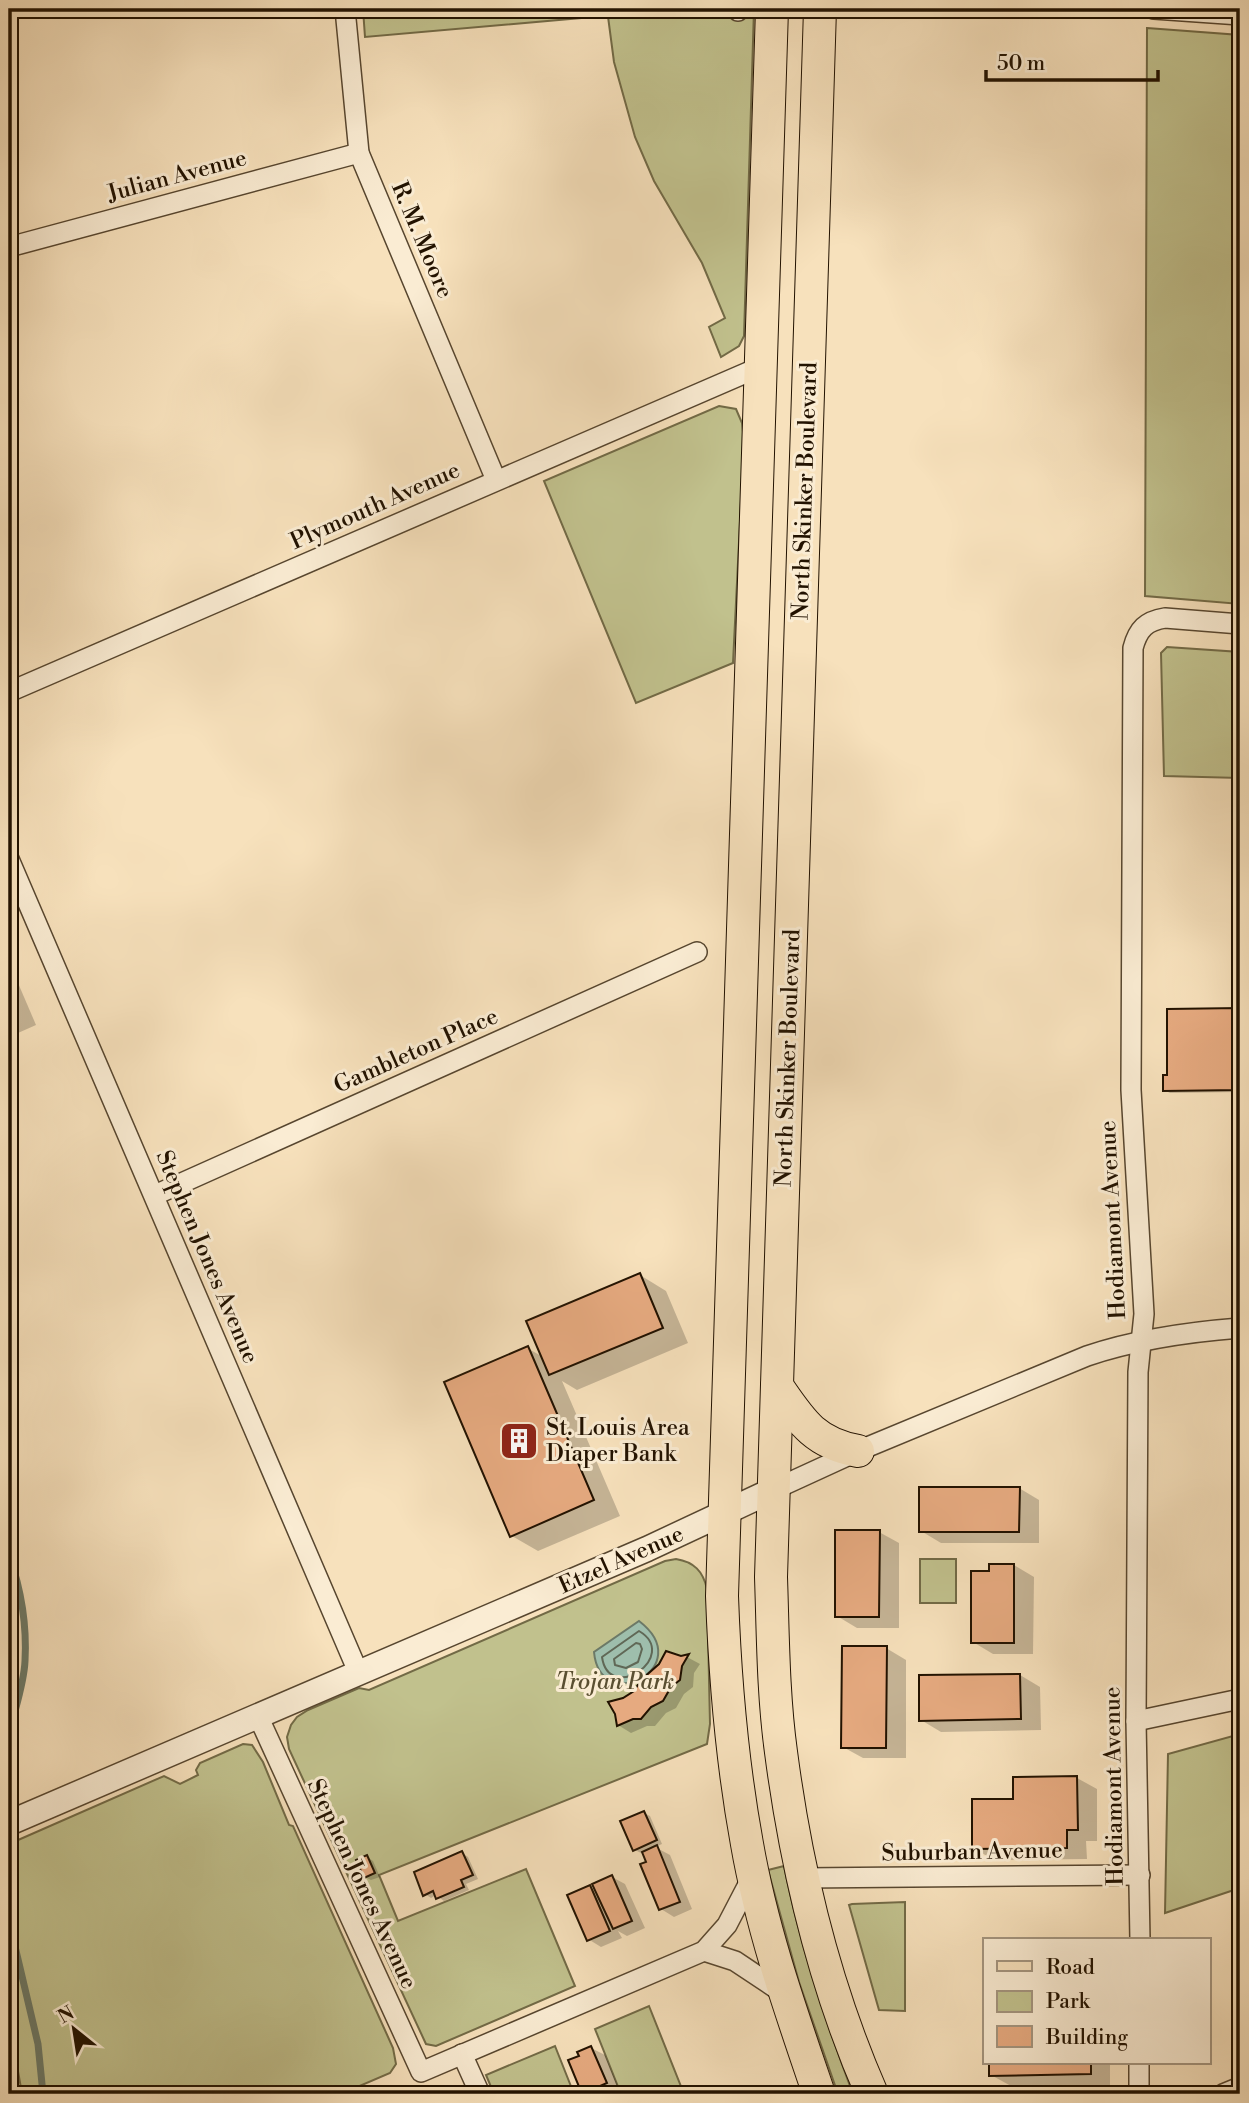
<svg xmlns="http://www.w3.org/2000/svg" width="1249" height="2103" font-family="'Libre Bodoni',serif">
<rect width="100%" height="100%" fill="#f7e1bc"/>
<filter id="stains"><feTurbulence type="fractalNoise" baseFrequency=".00286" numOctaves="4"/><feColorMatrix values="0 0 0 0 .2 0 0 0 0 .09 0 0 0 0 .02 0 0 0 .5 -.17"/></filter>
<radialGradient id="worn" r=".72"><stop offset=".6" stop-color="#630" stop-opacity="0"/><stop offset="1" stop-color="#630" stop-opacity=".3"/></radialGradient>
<g fill="#c1c18d" stroke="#726a46" stroke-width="2">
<polygon points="363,9 591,9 592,17 365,37"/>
<polygon points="607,9 754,9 744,336 739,346 721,357 709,327 725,318 702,263 654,181 635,137 614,62"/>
<polygon points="1147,28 1240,35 1240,604 1145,596"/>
<polygon points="719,406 736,409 742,423 744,441 733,663 636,703 544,481"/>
<polygon points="1167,647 1240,652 1240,778 1164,776 1161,653"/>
<path d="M676,1559C694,1562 703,1571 707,1589L710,1724L707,1744L379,1875L398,1921L526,1869L575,1986L436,2046L426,2044L289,1749L287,1737L291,1725L297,1717L308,1710L359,1688L369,1690L665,1561Z"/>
<rect x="920" y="1559" width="36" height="44"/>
<polygon points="1240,1734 1240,1888 1165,1913 1168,1754"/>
<polygon points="243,1744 252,1745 263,1762 289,1825 293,1826 393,2048 396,2064 390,2073 341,2094 22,2094 9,2020 9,1844 164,1776 180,1784 198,1775 196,1770 200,1763"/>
<path d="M784,1866C800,1945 825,2019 853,2094H838L799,1982L768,1870Z"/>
<polygon points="905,1902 905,2011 879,2010 849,1905 852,1904"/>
<polygon points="649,2006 684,2094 621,2094 595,2029"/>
<polygon points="555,2046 574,2094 494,2094 486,2075"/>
</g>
<path fill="#9ebeac" stroke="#6c7967" stroke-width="2" d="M639,1621C699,1667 600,1717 594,1652Z"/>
<g fill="#0003">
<polygon points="9,962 36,1025 9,1037"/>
<polygon points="1169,1010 1240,1010 1240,1092 1170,1093 1164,1090 1169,1077"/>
<polygon points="640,1275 666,1291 688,1343 577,1390 562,1381 620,1516 538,1551 512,1536 527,1348 543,1357"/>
<polygon points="1019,1488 1039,1500 1039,1543 941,1543 921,1531"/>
<polygon points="879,1532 899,1543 899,1628 857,1628 837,1616"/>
<polygon points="1014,1565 1034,1577 1033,1654 993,1654 973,1642 991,1573"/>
<polygon points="886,1648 906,1660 906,1758 863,1758 843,1747"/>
<polygon points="687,1657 700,1664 694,1673 693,1687 684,1694 676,1708 666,1713 655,1726 647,1726 631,1733 618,1725 617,1713 611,1704 635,1692 681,1658"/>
<polygon points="1020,1675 1040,1687 1041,1730 941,1732 921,1720 920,1677"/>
<polygon points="1077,1778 1097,1789 1097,1841 1086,1841 1087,1859 994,1860 973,1848 1015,1801"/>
<polygon points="644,1813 650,1816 662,1844 655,1847 670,1855 692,1909 674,1917 661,1909 643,1852 641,1853 635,1850"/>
<polygon points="462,1853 468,1857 478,1879 466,1884 469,1890 444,1901 436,1895 431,1898 425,1894"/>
<polygon points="367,1857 373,1861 380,1877 371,1880 365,1877"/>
<polygon points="612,1877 625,1884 645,1928 627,1936 618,1931 622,1938 601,1947 588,1939 590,1887 598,1892"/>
<polygon points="591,2048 605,2055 620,2091 611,2094 584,2093 581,2057"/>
<polygon points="990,2063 1110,2063 1110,2085 1011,2086 991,2075"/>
</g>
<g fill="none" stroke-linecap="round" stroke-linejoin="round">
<g stroke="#606856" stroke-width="2">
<path d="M639,1631C681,1656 609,1705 602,1657Z"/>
<polygon points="636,1643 640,1644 642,1649 638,1662 626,1668 615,1665 614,1659"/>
</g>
<g stroke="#6c7967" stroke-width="7">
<path d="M9,1555C21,1589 27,1625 25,1661C24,1685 14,1711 9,1735"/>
<polyline points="9,1921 38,2044 43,2094"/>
</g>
</g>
<g fill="#e6aa80" stroke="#221200" stroke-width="2">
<polygon points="1240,1008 1240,1090 1163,1091 1163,1075 1167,1075 1167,1009"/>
<polygon points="640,1273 663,1328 549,1375 526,1321"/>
<polygon points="528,1346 594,1500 510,1537 444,1382"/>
<polygon points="919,1487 1020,1487 1019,1532 919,1532"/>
<polygon points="835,1530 880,1530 879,1617 835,1617"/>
<polygon points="989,1564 1014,1564 1014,1643 971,1643 971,1571 989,1571"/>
<polygon points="842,1646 887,1646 886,1748 841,1748"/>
<polygon points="666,1651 681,1656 689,1654 682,1666 680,1680 671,1687 663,1701 651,1707 641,1719 633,1719 617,1726 615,1714 608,1702 623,1698 634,1691 641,1680 659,1664"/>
<polygon points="1020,1674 1021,1719 919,1721 919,1675"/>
<polygon points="1077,1776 1078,1830 1067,1830 1067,1848 972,1849 972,1799 1013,1799 1013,1777"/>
<polygon points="644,1811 657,1840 633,1851 620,1821"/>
<polygon points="657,1845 680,1902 659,1910 640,1864 646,1862 642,1852"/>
<polygon points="462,1851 473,1875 461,1880 464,1887 436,1899 433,1891 423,1896 414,1872"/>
<polygon points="367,1855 375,1873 364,1878 356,1860"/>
<polygon points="612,1875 632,1921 613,1929 592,1884"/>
<polygon points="590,1885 610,1931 587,1941 567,1895"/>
<polygon points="591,2046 607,2083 582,2094 568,2060 579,2056 577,2052"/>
<polygon points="989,2063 1091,2063 1091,2074 989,2076"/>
</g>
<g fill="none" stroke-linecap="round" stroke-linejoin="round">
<defs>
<g id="minor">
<polyline points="345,9 359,153 496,480"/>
<polyline points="738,9 738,11"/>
<polyline points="1154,9 1240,15"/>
<polyline points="9,247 359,153"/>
<polyline points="9,692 762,366"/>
<polyline points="9,859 359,1674"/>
<polyline points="155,1195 697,952"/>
<path d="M773,1490L858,1451L1087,1356C1137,1339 1188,1332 1240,1328"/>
<polyline points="258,1716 421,2072 704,1951 727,1925 753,1875"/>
<polyline points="1136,1721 1240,1699"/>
<polyline points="804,1878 1140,1875"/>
<path d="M1140,1940L1136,1721L1138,1372L1144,1314L1131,1090L1133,648C1138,629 1146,621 1165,618L1240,624"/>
<polyline points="704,1951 735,1961 786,1995"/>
<polyline points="462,2054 480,2094"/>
<polyline points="1139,2094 1139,2063"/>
<polyline points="1223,2094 1240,2087"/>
</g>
<polyline id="tertiary" points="9,1823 647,1549 773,1490"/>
<g id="primary">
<path d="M772,9L722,1596C725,1680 732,1762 747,1844C762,1930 791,2012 819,2094"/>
<path d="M820,9L771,1577C773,1635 773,1694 781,1752C796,1867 825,1987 872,2094"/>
<path d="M777,1386C801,1421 814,1443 858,1451"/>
</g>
</defs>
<use href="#minor" stroke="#57462f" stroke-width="22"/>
<use href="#tertiary" stroke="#57462f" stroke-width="27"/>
<use href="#primary" stroke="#221200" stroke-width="34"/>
<use href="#minor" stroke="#faecd3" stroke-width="19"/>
<use href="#tertiary" stroke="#faecd3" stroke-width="24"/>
<use href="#primary" stroke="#f7e1bc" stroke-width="32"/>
</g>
<defs>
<symbol id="building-square" viewBox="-11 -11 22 22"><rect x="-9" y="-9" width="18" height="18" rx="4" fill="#8f2418" stroke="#faecd3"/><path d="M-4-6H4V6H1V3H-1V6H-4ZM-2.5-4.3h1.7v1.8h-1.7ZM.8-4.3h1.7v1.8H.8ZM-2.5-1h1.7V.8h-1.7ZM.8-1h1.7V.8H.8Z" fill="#fff"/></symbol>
</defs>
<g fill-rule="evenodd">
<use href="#building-square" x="497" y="1419" width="44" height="44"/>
</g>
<g text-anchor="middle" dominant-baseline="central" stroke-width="6" stroke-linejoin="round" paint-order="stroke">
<g font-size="23" fill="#221200" stroke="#faecd3">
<text transform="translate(177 176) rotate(-15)">Julian Avenue</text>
<text transform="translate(422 240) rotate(67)">R. M. Moore</text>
<text transform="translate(805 491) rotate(-88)">North Skinker Boulevard</text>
<text transform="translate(375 506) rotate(-24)">Plymouth Avenue</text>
<text transform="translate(416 1051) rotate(-24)">Gambleton Place</text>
<text transform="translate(788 1058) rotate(-88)">North Skinker Boulevard</text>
<text transform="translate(1113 1220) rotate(-93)">Hodiamont Avenue</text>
<text transform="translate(207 1257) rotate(67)">Stephen Jones Avenue</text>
<text transform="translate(621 1560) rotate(-24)">Etzel Avenue</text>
<text transform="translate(1114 1786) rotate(-91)">Hodiamont Avenue</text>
<text transform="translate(972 1852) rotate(-1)">Suburban Avenue</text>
<text transform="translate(362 1884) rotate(65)">Stephen Jones Avenue</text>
</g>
<g font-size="23" fill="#221200" stroke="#faecd3" text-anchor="start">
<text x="546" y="1428">St. Louis Area<tspan x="546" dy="26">Diaper Bank</tspan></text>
</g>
<g font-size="23" font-style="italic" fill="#5a4f31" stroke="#faecd3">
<text x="615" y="1682">Trojan Park</text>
</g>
</g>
<rect width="1249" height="2103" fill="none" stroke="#f7e1bc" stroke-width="35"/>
<rect x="10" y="10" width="1228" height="2082" fill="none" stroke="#221200" stroke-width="3.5"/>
<rect x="18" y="18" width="1214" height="2068" fill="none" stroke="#221200" stroke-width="2"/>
<rect x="983" y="1938" width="228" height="126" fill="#faecd3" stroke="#a4957f" stroke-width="2"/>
<rect x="997" y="1961" width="35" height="10" fill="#f7e1bc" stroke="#a4957f" stroke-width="2"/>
<text x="1046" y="1974" font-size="21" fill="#221200">Road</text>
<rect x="997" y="1991" width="35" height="21" fill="#c1c18d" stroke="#a4957f" stroke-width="2"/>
<text x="1046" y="2008" font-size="21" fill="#221200">Park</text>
<rect x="997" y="2026" width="35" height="21" fill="#e6aa80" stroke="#a4957f" stroke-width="2"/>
<text x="1046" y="2044" font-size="21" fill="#221200">Building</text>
<g transform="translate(74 2029) rotate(330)" stroke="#faecd3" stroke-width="5" paint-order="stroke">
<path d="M0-5L12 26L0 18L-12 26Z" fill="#221200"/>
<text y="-10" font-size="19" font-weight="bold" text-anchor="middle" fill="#221200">N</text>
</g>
<path d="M986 70v10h172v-10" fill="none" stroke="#221200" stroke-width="3.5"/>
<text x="997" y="70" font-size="21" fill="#221200" stroke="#faecd3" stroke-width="5" paint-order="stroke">50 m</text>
<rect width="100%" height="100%" filter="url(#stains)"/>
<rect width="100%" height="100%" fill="url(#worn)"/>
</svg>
